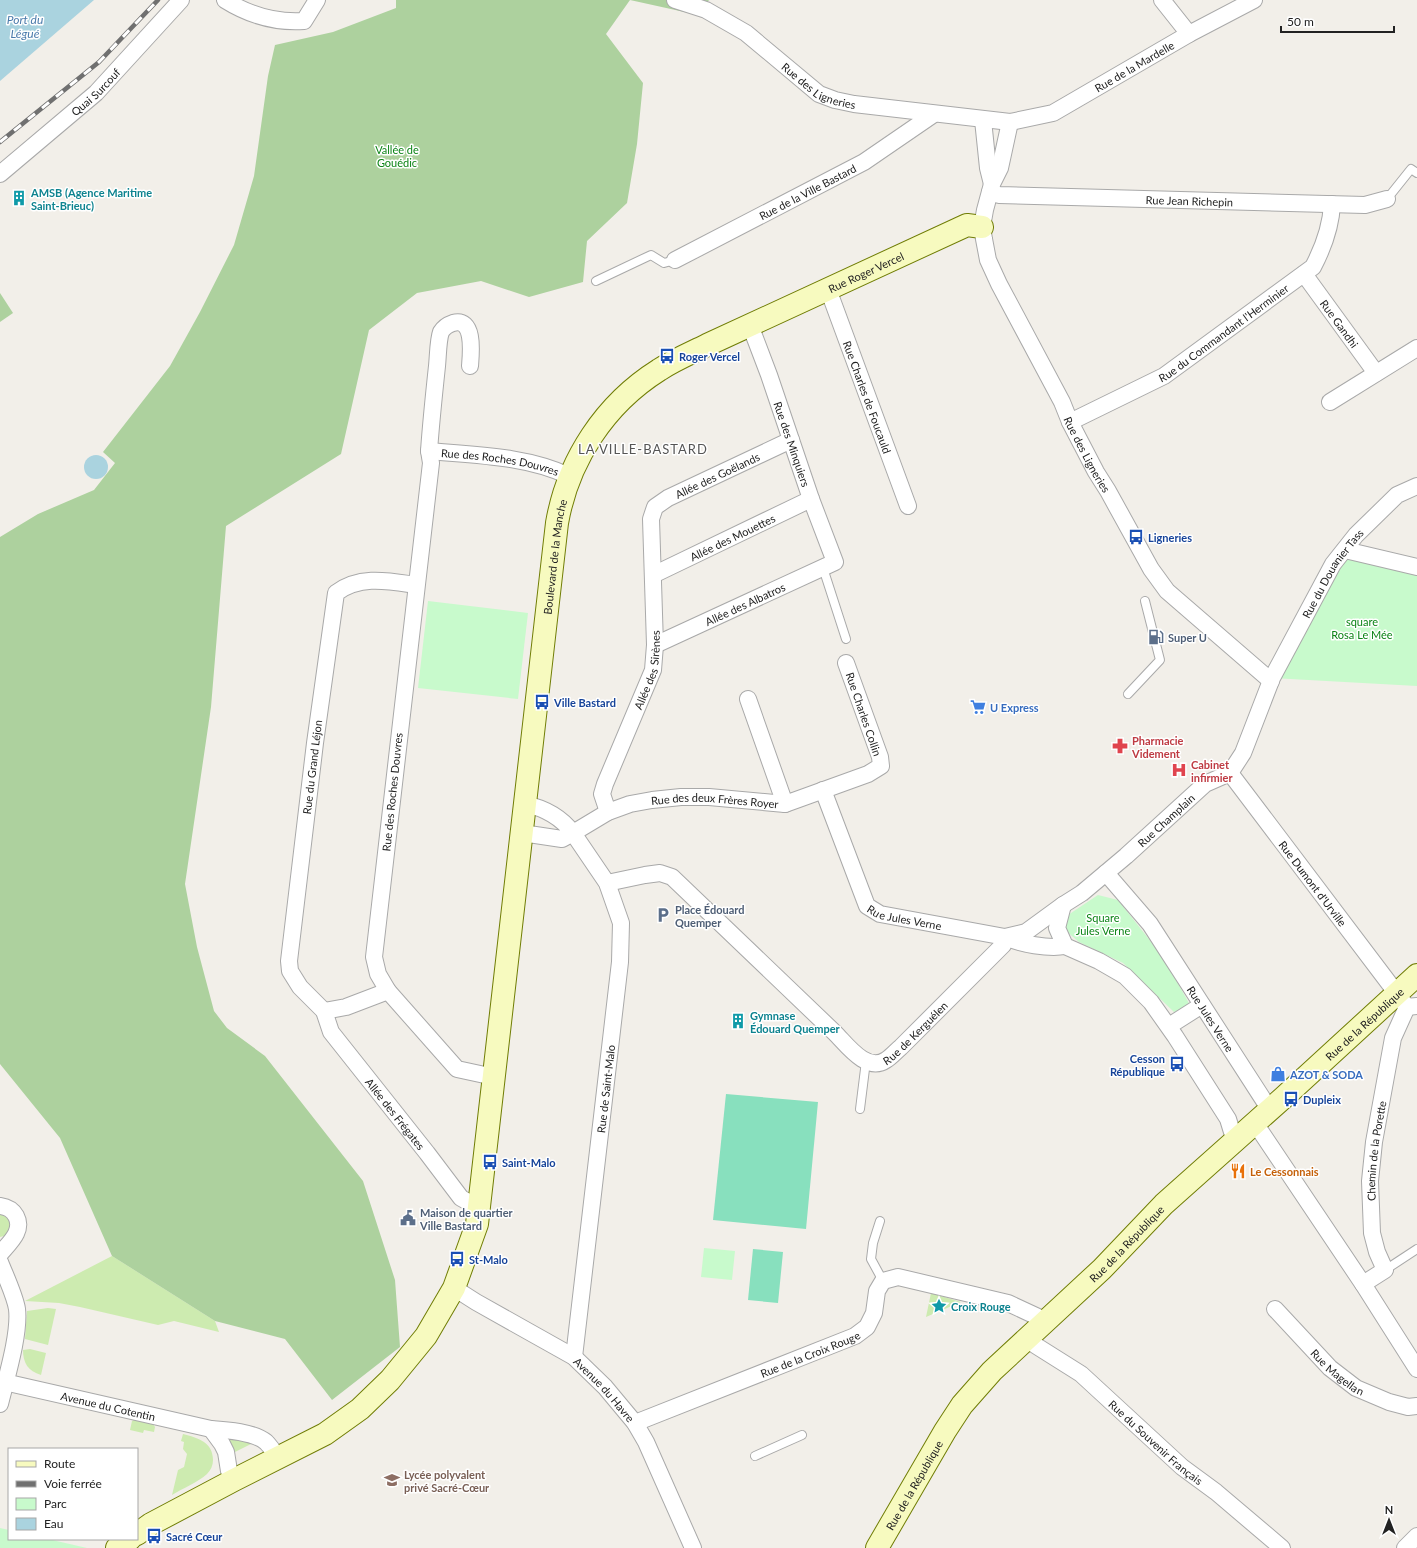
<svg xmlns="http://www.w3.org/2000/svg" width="1417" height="1548" font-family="Lato,sans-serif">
<rect width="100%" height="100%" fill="#f2efe9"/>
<g fill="#cdebb0">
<polygon points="0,1213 4,1214 12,1221 8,1235 0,1237"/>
<polygon points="112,1256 215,1321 219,1332 174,1321 158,1325 80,1307 59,1303 25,1301"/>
<polygon points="931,1293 961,1302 926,1317"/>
<polygon points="48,1308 56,1309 48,1345 25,1339 27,1311"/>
<path d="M30,1349L46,1353L41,1375C28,1371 23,1363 23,1350Z"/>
<polygon points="138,1418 151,1421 155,1427 154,1432 144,1430 143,1433 130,1430 132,1421"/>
<path d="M183,1434C198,1438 213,1442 213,1460C213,1465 211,1470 207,1474C197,1483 183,1488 172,1495L178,1470L184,1467L187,1454L183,1449L184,1442L181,1441Z"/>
<polygon points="231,1439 253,1443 233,1453 227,1441"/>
</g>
<g fill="#add19e">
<polygon points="396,0 709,0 698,15 630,0 606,34 643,83 637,144 627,203 587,241 583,282 529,297 481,281 417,293 369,330 341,454 226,526 211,707 185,884 197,947 214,1011 227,1028 265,1056 363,1181 395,1280 400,1347 332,1400 285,1339 215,1321 112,1256 60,1138 0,1064 0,537 38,514 94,490 115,463 103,452 170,366 200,312 234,245 254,176 268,76 275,45 333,32 396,8"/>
<polygon points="0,293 13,313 0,322"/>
</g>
<g fill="#c8facc">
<polygon points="1345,550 1417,567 1417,686 1272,678"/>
<polygon points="428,601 528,613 518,699 418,688"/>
<polygon points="1098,895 1118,900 1163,957 1190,1005 1174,1012 1123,963 1079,942 1065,930 1068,915"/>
<polygon points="704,1248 735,1251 732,1280 701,1277"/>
<polygon points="0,1528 9,1530 9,1539 48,1539 87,1548 0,1548"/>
</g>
<g fill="#88e0be">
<polygon points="726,1094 818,1102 806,1229 713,1220"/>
<polygon points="753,1249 783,1252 778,1303 748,1300"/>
</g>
<g fill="#aad3df">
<polygon points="0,0 94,0 0,81"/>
<circle cx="96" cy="467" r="12"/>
</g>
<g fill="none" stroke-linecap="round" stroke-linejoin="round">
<defs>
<g id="lane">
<polyline points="1387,199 1411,169 1417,173"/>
<polyline points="596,281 651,255 664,263 675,260"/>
<polyline points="823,568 846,639"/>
<polyline points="1128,694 1160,660 1145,601"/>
<polyline points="860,1109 866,1061"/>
<polyline points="880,1221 873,1243 871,1259 883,1281"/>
<polyline points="1385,1270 1417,1249"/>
<polyline points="755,1456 802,1435"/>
</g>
<g id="street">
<path d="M225,0C249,15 275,23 304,21L317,0"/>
<path id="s1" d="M675,0L706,10L746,33L819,94L835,100L854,104L1010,122L1053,113L1189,34L1254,0"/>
<polyline points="1162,0 1189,34"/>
<polyline points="983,120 988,168 992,184"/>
<path id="s2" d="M1010,122L1000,168L992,184L985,210L982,227L984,239L988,260L999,284L1062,402L1070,422L1096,472L1108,491L1151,569L1167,591L1271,681"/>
<path id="s3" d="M0,174L96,93L181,0"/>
<path id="s4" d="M990,192L999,195L1365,205L1387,199"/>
<path id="s5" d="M675,260L864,162L934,114"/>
<path id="s6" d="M1304,274L1376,373"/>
<path id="s7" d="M828,289L908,506"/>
<path d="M470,366C471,353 475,317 453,323C447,325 444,327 441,332C438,340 438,357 437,366C434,394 431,423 429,451L431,463L374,957L378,974L388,991L457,1069L494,1077"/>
<polyline points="1330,402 1417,348"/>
<path id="s8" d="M1070,422L1164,376L1313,267C1323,248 1331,227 1332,204"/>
<path id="s9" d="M429,451C475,455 527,456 569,476"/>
<polyline points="1345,550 1417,567"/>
<path id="s10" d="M653,575L811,499"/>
<path id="s11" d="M416,585C388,581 360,575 336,593L315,743L289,961L290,971L300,987L324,1011L331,1032L427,1153L461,1198L479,1208"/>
<path id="s12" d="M655,645L835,562L811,499L769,375L750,325"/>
<polyline points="748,699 785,804"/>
<path id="s13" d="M1230,773L1407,1007L1417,1006"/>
<path id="s14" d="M823,790L867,906L880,914L1005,937C1020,944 1049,949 1065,946"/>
<path id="s15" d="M608,812L602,794L605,784L653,670L655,645L651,519L655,507L668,498L791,440"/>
<path d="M522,833L562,839L573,833C561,817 544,808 525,804"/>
<path id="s16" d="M1106,873L1150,924L1270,1110"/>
<path id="s17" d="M607,883L645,875L660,873L672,877L835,1033C847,1045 867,1073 886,1060C891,1057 896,1051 901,1047L1003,945L1005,937"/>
<polyline points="1063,905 1057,928 1065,946 1099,961 1125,976 1151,1002 1175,1036 1228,1119 1232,1132 1237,1138"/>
<path id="s18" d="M1005,937L1026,932L1063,905L1082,893L1126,856L1205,784L1230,773L1243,753L1272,678L1333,564L1356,535L1397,495L1417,486"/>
<polyline points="324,1011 346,1007 388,991"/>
<polyline points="1169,1026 1202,1005"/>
<polyline points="1255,1123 1363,1284 1417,1369"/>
<path d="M0,1206C7,1207 12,1209 16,1216C24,1231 9,1243 0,1254"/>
<path d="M0,1262C5,1275 15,1296 17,1309C20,1334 6,1379 0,1404"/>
<path id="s19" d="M1363,1284L1385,1270L1377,1252L1372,1233L1370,1181L1374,1142L1393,1038L1407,1007"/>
<path id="s20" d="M454,1288L476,1302L574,1357L605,1387L635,1423L646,1442L693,1548"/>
<path id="s21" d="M1275,1309L1330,1368L1356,1388L1389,1402L1408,1407L1417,1406"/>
<path id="s22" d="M1027,1340L1081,1374L1182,1467L1216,1492L1282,1548"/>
<path id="s23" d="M574,1357L620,962L621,923L607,883L573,833L608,812L630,804L652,800L681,797H709L785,804L868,774L881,766L880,757L846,663"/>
<path id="s24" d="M0,1381L211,1429C227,1430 254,1432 266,1442C270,1446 274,1452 278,1457"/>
<path id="s25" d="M635,1423L855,1336L867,1327L874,1313L877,1291L883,1281L898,1277L1008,1303L1038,1317L1045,1323"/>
<polyline points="211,1429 222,1444 226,1452 229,1471 234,1480"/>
<polyline points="1405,1548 1417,1536"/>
</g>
<g id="secondary">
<path id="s26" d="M137,1534L151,1524L234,1480L325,1434L360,1409L390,1380L426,1336L454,1288L477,1224L557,523C568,460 605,404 659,370C674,360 691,353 707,345L967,225L982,227"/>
<polyline points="117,1548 130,1539"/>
<path id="s27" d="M877,1548L945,1431L962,1405L992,1371L1102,1269L1164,1204L1283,1098L1417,975"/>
</g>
</defs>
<use href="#lane" stroke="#a9a9a9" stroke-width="10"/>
<use href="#street" stroke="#a9a9a9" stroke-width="18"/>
<use href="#secondary" stroke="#707d05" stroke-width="24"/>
<use href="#lane" stroke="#fff" stroke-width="8"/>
<use href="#street" stroke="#fff" stroke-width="16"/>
<use href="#secondary" stroke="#f7fabf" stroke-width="22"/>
<defs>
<polyline id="rail" points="0,142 99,62 158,0"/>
</defs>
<use href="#rail" stroke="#707070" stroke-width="4.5"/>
<use href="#rail" stroke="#fff" stroke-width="3" stroke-dasharray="9" stroke-linecap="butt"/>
</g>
<defs>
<symbol id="building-bare" viewBox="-9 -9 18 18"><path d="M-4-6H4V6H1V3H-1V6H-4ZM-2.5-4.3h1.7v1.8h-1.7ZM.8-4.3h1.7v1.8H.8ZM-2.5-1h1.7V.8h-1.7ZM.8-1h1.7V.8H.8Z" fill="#0f9aa8" stroke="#fff" stroke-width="2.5" paint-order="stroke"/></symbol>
<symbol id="bus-bare" viewBox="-9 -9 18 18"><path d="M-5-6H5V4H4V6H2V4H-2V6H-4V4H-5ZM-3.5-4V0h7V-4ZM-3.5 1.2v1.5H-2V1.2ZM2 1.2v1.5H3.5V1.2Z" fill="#1a4fb4" stroke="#fff" stroke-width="2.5" paint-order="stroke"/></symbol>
<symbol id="fuel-bare" viewBox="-9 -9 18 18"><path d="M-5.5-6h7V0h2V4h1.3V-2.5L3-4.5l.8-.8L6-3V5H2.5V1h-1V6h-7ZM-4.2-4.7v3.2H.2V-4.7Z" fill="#5c6f8a" stroke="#fff" stroke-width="2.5" paint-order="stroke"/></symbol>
<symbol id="supermarket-bare" viewBox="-9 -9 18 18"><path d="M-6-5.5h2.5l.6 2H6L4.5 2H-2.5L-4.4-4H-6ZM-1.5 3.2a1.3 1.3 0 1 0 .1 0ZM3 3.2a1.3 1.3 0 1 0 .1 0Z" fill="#3f7fe0" stroke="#fff" stroke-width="2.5" paint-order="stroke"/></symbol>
<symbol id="pharmacy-bare" viewBox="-9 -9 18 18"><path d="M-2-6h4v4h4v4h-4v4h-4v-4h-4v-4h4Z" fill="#e0444e" stroke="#fff" stroke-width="2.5" paint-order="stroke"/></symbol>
<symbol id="hospital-bare" viewBox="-9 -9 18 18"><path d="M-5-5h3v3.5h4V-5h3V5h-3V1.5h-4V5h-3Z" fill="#e0444e" stroke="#fff" stroke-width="2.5" paint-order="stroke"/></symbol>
<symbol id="parking-bare" viewBox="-9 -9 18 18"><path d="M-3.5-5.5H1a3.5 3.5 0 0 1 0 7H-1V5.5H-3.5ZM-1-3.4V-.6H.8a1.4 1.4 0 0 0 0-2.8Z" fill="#5c6f8a" stroke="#fff" stroke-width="2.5" paint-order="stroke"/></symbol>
<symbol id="shop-bare" viewBox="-9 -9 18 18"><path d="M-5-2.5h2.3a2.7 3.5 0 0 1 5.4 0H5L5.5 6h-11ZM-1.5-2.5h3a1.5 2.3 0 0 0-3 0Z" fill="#3f7fe0" stroke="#fff" stroke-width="2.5" paint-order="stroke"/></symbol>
<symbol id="restaurant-bare" viewBox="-9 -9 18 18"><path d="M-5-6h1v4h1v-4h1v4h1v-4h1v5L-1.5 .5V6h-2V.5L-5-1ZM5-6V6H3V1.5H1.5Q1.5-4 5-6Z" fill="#e8710a" stroke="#fff" stroke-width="2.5" paint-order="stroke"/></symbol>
<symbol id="civic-bare" viewBox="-9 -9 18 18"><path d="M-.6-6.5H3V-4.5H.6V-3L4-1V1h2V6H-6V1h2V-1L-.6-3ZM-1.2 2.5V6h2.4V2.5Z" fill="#5c6f8a" stroke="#fff" stroke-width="2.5" paint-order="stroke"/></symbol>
<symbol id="sight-bare" viewBox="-9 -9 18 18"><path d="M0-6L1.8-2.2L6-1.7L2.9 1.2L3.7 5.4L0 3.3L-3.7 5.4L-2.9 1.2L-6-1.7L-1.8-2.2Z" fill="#0f9aa8" stroke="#fff" stroke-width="2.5" paint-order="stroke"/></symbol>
<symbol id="school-bare" viewBox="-9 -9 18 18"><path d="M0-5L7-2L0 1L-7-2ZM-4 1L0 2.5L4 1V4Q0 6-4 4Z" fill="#8d6e63" stroke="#fff" stroke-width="2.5" paint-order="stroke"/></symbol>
</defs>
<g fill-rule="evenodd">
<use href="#building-bare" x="8" y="187" width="22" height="22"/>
<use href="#bus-bare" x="656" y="345" width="22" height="22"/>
<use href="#bus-bare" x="1125" y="526" width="22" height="22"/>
<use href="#fuel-bare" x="1145" y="626" width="22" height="22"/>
<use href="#bus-bare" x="531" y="691" width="22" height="22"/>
<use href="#supermarket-bare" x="967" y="696" width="22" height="22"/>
<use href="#pharmacy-bare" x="1109" y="735" width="22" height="22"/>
<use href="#hospital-bare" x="1168" y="759" width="22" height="22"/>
<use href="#parking-bare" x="652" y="904" width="22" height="22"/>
<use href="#building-bare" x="727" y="1010" width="22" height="22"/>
<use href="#bus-bare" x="1166" y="1053" width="22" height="22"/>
<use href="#shop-bare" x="1267" y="1063" width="22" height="22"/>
<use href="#bus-bare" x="1280" y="1088" width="22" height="22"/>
<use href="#bus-bare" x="479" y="1151" width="22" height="22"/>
<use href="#restaurant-bare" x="1227" y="1160" width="22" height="22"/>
<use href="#civic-bare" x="397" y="1207" width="22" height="22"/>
<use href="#bus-bare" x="446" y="1248" width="22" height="22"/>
<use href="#sight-bare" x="928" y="1295" width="22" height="22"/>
<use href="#school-bare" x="381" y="1469" width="22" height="22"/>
<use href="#bus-bare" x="143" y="1525" width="22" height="22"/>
</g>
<g text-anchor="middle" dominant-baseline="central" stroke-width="3" stroke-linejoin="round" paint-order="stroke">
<g font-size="11" fill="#222" stroke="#fff">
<text stroke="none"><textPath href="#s1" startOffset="505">Rue de la Mardelle</textPath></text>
<text stroke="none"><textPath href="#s1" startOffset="170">Rue des Ligneries</textPath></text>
<text stroke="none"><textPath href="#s3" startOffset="126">Quai Surcouf</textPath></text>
<text stroke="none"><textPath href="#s5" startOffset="149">Rue de la Ville Bastard</textPath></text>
<text stroke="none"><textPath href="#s4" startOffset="200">Rue Jean Richepin</textPath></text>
<text stroke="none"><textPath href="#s26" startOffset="1602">Rue Roger Vercel</textPath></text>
<text stroke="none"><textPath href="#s6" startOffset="61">Rue Gandhi</textPath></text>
<text stroke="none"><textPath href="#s8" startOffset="178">Rue du Commandant l'Herminier</textPath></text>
<text stroke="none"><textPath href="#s7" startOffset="115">Rue Charles de Foucauld</textPath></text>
<text transform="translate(792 444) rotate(71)">Rue des Minquiers</text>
<text stroke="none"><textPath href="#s2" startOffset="361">Rue des Ligneries</textPath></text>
<text stroke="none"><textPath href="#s9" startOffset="72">Rue des Roches Douvres</textPath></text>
<text stroke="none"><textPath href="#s15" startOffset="387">Allée des Goëlands</textPath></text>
<text stroke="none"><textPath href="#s10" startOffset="88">Allée des Mouettes</textPath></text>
<text stroke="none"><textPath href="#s26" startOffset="1150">Boulevard de la Manche</textPath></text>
<text stroke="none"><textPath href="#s18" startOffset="507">Rue du Douanier Tass</textPath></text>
<text stroke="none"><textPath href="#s12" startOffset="99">Allée des Albatros</textPath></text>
<text stroke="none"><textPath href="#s15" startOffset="152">Allée des Sirènes</textPath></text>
<text transform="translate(864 714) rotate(71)">Rue Charles Collin</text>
<text transform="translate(312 767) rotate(-83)">Rue du Grand Léjon</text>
<text transform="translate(392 792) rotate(-84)">Rue des Roches Douvres</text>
<text stroke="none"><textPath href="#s23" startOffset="689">Rue des deux Frères Royer</textPath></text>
<text stroke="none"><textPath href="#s18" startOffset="201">Rue Champlain</textPath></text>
<text stroke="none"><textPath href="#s13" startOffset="138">Rue Dumont d'Urville</textPath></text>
<text stroke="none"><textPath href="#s14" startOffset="164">Rue Jules Verne</textPath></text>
<text stroke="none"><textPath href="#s16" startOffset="180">Rue Jules Verne</textPath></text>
<text stroke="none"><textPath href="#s27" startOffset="721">Rue de la République</textPath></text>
<text stroke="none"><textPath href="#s17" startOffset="395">Rue de Kerguélen</textPath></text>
<text stroke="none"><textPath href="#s23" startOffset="270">Rue de Saint-Malo</textPath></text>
<text stroke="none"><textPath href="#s11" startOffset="643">Allée des Frégates</textPath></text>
<text stroke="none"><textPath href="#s19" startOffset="148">Chemin de la Porette</textPath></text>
<text stroke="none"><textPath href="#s27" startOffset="397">Rue de la République</textPath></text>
<text stroke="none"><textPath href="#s25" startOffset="188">Rue de la Croix Rouge</textPath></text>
<text stroke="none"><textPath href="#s21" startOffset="89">Rue Magellan</textPath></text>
<text stroke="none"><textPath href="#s20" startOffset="183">Avenue du Havre</textPath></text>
<text stroke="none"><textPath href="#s24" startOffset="111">Avenue du Cotentin</textPath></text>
<text stroke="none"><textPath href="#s22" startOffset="165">Rue du Souvenir Français</textPath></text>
<text stroke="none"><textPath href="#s27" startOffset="73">Rue de la République</textPath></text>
</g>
<g font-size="11" fill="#0c8416" stroke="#fff">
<text x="397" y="149">Vallée de<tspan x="397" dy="13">Gouédic</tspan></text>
<text x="1362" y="621">square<tspan x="1362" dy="13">Rosa Le Mée</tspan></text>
<text x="1103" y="917">Square<tspan x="1103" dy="13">Jules Verne</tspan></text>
</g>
<g font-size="11" font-weight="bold" fill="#0d838f" stroke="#fff" text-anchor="start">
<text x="31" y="192">AMSB (Agence Maritime<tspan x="31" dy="13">Saint-Brieuc)</tspan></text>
<text x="750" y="1015">Gymnase<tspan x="750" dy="13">Édouard Quemper</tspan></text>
<text x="951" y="1306">Croix Rouge</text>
</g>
<g font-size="11" font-weight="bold" fill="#164399" stroke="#fff" text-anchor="start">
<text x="679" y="356">Roger Vercel</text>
<text x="1148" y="537">Ligneries</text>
<text x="554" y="702">Ville Bastard</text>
<text x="1165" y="1058" text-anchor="end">Cesson<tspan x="1165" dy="13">République</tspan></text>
<text x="1303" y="1099">Dupleix</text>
<text x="502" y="1162">Saint-Malo</text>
<text x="469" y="1259">St-Malo</text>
<text x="166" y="1536">Sacré Cœur</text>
</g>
<g font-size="11" font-weight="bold" fill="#4e5e75" stroke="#fff" text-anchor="start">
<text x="1168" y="637">Super U</text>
<text x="675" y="909">Place Édouard<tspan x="675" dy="13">Quemper</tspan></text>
<text x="420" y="1212">Maison de quartier<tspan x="420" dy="13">Ville Bastard</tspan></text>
</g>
<g font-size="11" font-weight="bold" fill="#366cbe" stroke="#fff" text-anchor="start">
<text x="990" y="707">U Express</text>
<text x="1290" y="1074">AZOT &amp; SODA</text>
</g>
<g font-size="11" font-weight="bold" fill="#be3a42" stroke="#fff" text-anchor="start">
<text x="1132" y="740">Pharmacie<tspan x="1132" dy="13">Videment</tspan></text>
<text x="1191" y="764">Cabinet<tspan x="1191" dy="13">infirmier</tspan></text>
</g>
<g font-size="11" font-weight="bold" fill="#c56008" stroke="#fff" text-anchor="start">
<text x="1250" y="1171">Le Cessonnais</text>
</g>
<g font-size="11" font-weight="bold" fill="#785e54" stroke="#fff" text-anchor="start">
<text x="404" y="1474">Lycée polyvalent<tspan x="404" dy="13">privé Sacré-Cœur</tspan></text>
</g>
<g font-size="12" font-style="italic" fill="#4a7aab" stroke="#fff">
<text x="25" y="19">Port du<tspan x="25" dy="14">Légué</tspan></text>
</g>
<g font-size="13" letter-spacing="1" fill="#555" stroke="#fff">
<text x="643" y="449">LA VILLE-BASTARD</text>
</g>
</g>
<rect x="8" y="1448" width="130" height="92" fill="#ffffff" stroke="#a7a7a7"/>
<rect x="16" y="1461" width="20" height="6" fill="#f7fabf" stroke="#a7a7a7"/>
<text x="44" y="1468" font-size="12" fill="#222222">Route</text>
<rect x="16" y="1481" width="20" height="6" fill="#707070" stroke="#a7a7a7"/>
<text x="44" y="1488" font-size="12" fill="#222222">Voie ferrée</text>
<rect x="16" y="1498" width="20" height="12" fill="#c8facc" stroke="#a7a7a7"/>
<text x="44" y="1508" font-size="12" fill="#222222">Parc</text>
<rect x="16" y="1518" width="20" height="12" fill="#aad3df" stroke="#a7a7a7"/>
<text x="44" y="1528" font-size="12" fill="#222222">Eau</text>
<g transform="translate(1389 1520)" stroke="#ffffff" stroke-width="3" paint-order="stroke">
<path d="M0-3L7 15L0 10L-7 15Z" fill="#222222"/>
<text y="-6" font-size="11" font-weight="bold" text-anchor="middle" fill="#222222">N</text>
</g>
<path d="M1281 26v6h113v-6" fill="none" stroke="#222222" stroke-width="2"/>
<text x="1287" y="26" font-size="12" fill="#222222" stroke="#ffffff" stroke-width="3" paint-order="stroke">50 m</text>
</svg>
